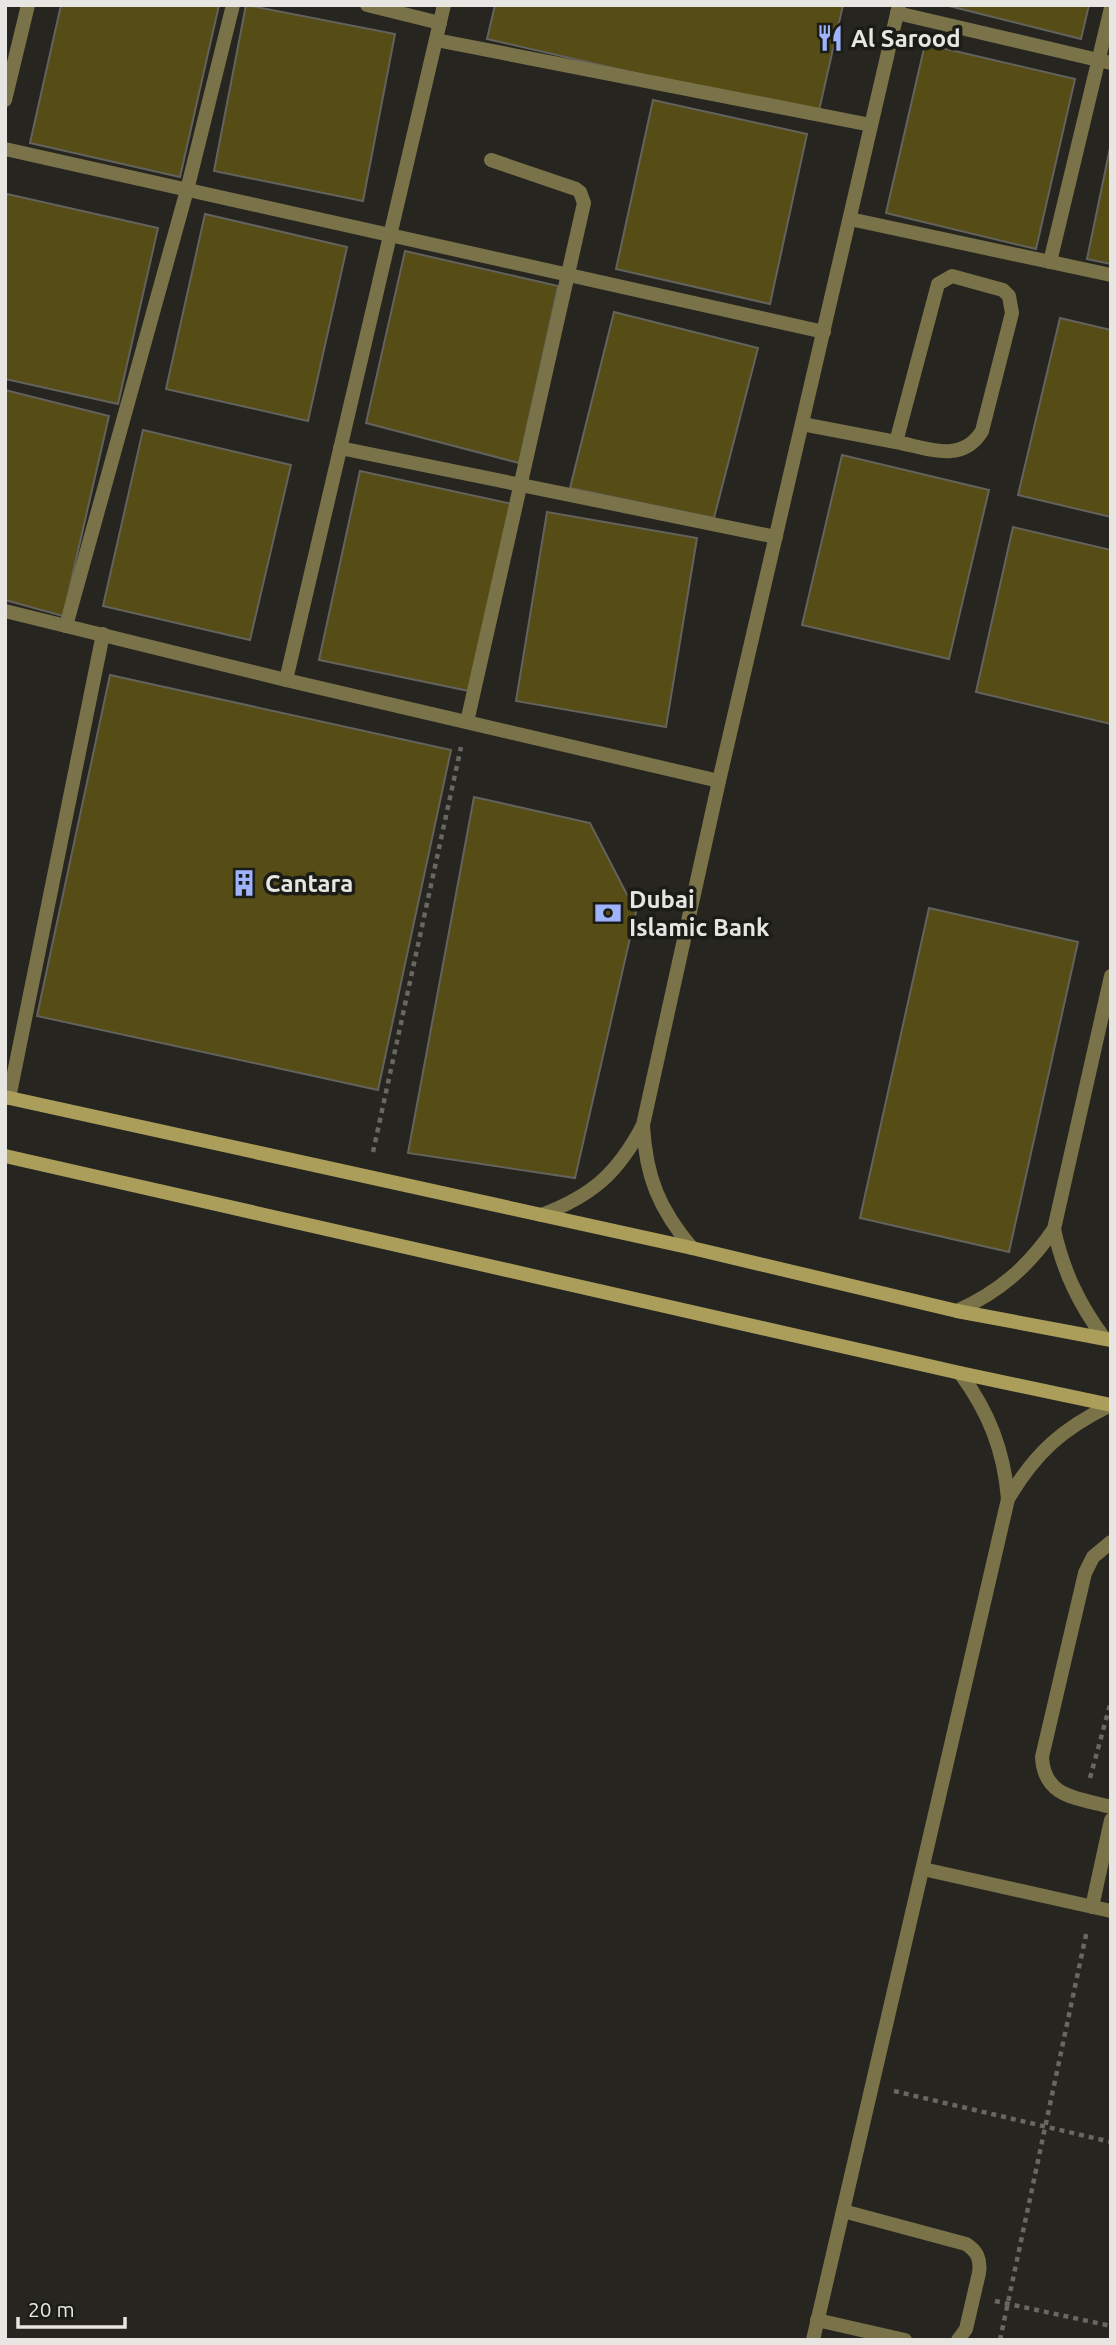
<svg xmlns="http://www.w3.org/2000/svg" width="1116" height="2345" font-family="Ubuntu,sans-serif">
<rect width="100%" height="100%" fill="#262520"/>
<g fill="#554c16" stroke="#63625c" stroke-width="2">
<polygon points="61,5 219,5 180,177 30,143"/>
<polygon points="246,5 395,34 363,201 214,171"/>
<polygon points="495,5 843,5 818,115 487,39"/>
<polygon points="945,5 1089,5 1081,39"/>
<polygon points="925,44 1075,79 1036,249 886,213"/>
<polygon points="653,100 807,134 770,304 616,269"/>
<polygon points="1111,143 1111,264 1087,259"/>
<polygon points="7,194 158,228 118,404 5,379 5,202"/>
<polygon points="205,214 347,247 308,421 166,389"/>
<polygon points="405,251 558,286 519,463 366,423"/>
<polygon points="614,312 758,348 714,518 570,488"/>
<polygon points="1060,318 1111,330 1111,517 1018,495"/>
<polygon points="5,390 109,416 63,616 5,600"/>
<polygon points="143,430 291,465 250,640 103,606"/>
<polygon points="842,455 989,490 949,659 802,625"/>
<polygon points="360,471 512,504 469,691 319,660"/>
<polygon points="547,512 697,538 666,727 516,701"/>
<polygon points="1013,527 1111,550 1111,724 976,692"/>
<polygon points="110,675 451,750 378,1090 37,1016"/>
<polygon points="474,797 590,823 636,912 575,1178 408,1153"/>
<polygon points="929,908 1078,942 1009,1252 860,1218"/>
</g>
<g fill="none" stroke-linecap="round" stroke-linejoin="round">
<g stroke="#686762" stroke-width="4.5" stroke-dasharray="5 5" stroke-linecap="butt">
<polyline points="373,1152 461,747"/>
<polyline points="1090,1778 1111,1701"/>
<polyline points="894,2091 1111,2142"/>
<polyline points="995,2301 1111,2326"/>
<polyline points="1000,2340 1087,1930"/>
</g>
<g stroke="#7a7249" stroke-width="14">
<polyline points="367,5 440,23"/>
<polyline points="897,13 1111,63"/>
<polyline points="436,40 871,125"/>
<polyline points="5,149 824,332"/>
<polyline points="850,219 1111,275"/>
<polyline points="1050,262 1111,8"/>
<path d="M952,276L1003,290L1009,296L1012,313L982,431C962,464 928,448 896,442L938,284Z"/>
<polyline points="802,424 896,442"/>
<polyline points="340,448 776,537"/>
<polyline points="66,626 187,190 233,5"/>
<polyline points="467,722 584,203 580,192 576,189 491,160"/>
<polyline points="9,1098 103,634"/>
<path d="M1111,1542L1093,1557L1085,1573L1042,1757C1044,1798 1078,1798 1111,1807"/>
<polyline points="923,1869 1111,1911"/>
<polyline points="1092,1907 1111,1820"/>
<path d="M843,2211L966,2244C977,2251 981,2259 979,2273L966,2329L958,2340"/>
<polyline points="817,2320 905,2340"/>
</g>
<g stroke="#7a7249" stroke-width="14">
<polyline points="5,100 28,5"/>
<polyline points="5,611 286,680 719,781"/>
<polyline points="286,680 444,5"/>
<path d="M643,1126C646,1177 659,1209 692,1248"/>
<path d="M541,1215C592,1196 618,1173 643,1125L719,781L899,5"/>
<path d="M1054,1229C1063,1271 1079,1304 1104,1338"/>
<path d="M957,1311C999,1292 1028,1267 1054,1229L1111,976"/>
<path d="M960,1373C989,1412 1004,1451 1008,1499"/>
<path d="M813,2340L1008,1499C1035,1453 1063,1428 1111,1405"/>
</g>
<g stroke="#ab9e5a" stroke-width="14">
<polyline points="5,1097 692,1248 957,1311 1111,1340"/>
<polyline points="5,1156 960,1373 1111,1405"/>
</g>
</g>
<defs>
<symbol id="restaurant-bare" viewBox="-9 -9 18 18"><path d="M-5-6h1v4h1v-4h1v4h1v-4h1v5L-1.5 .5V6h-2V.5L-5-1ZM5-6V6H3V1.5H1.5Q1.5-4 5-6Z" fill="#9fb3fd" stroke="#1c1c17" stroke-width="2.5" paint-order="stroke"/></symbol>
<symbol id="building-bare" viewBox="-9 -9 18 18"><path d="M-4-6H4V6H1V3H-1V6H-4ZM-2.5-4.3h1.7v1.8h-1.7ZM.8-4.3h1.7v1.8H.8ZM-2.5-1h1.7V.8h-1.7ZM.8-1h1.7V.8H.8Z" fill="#9fb3fd" stroke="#1c1c17" stroke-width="2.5" paint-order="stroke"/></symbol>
<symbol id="bank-bare" viewBox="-9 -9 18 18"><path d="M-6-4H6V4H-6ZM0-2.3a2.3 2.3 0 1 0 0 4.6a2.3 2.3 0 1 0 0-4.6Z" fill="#9fb3fd" stroke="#1c1c17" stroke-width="2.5" paint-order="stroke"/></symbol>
</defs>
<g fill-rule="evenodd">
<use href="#restaurant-bare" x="811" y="19" width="38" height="38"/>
<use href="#building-bare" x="225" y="864" width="38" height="38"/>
<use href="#bank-bare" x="589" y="894" width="38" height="38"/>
</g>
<g text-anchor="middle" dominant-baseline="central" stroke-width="7" stroke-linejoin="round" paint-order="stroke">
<g font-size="24" font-weight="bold" fill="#e7e6e3" stroke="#1c1c17" text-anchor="start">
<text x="851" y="38">Al Sarood</text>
<text x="265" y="883">Cantara</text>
<text x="629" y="899">Dubai<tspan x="629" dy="28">Islamic Bank</tspan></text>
</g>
</g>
<rect width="1116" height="2345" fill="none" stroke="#e7e6e3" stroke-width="14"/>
<path d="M18 2317v10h107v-10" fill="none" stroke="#e7e6e3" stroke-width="3.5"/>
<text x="28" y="2317" font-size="21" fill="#e7e6e3" stroke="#1c1c17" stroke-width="5" paint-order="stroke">20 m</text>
</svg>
